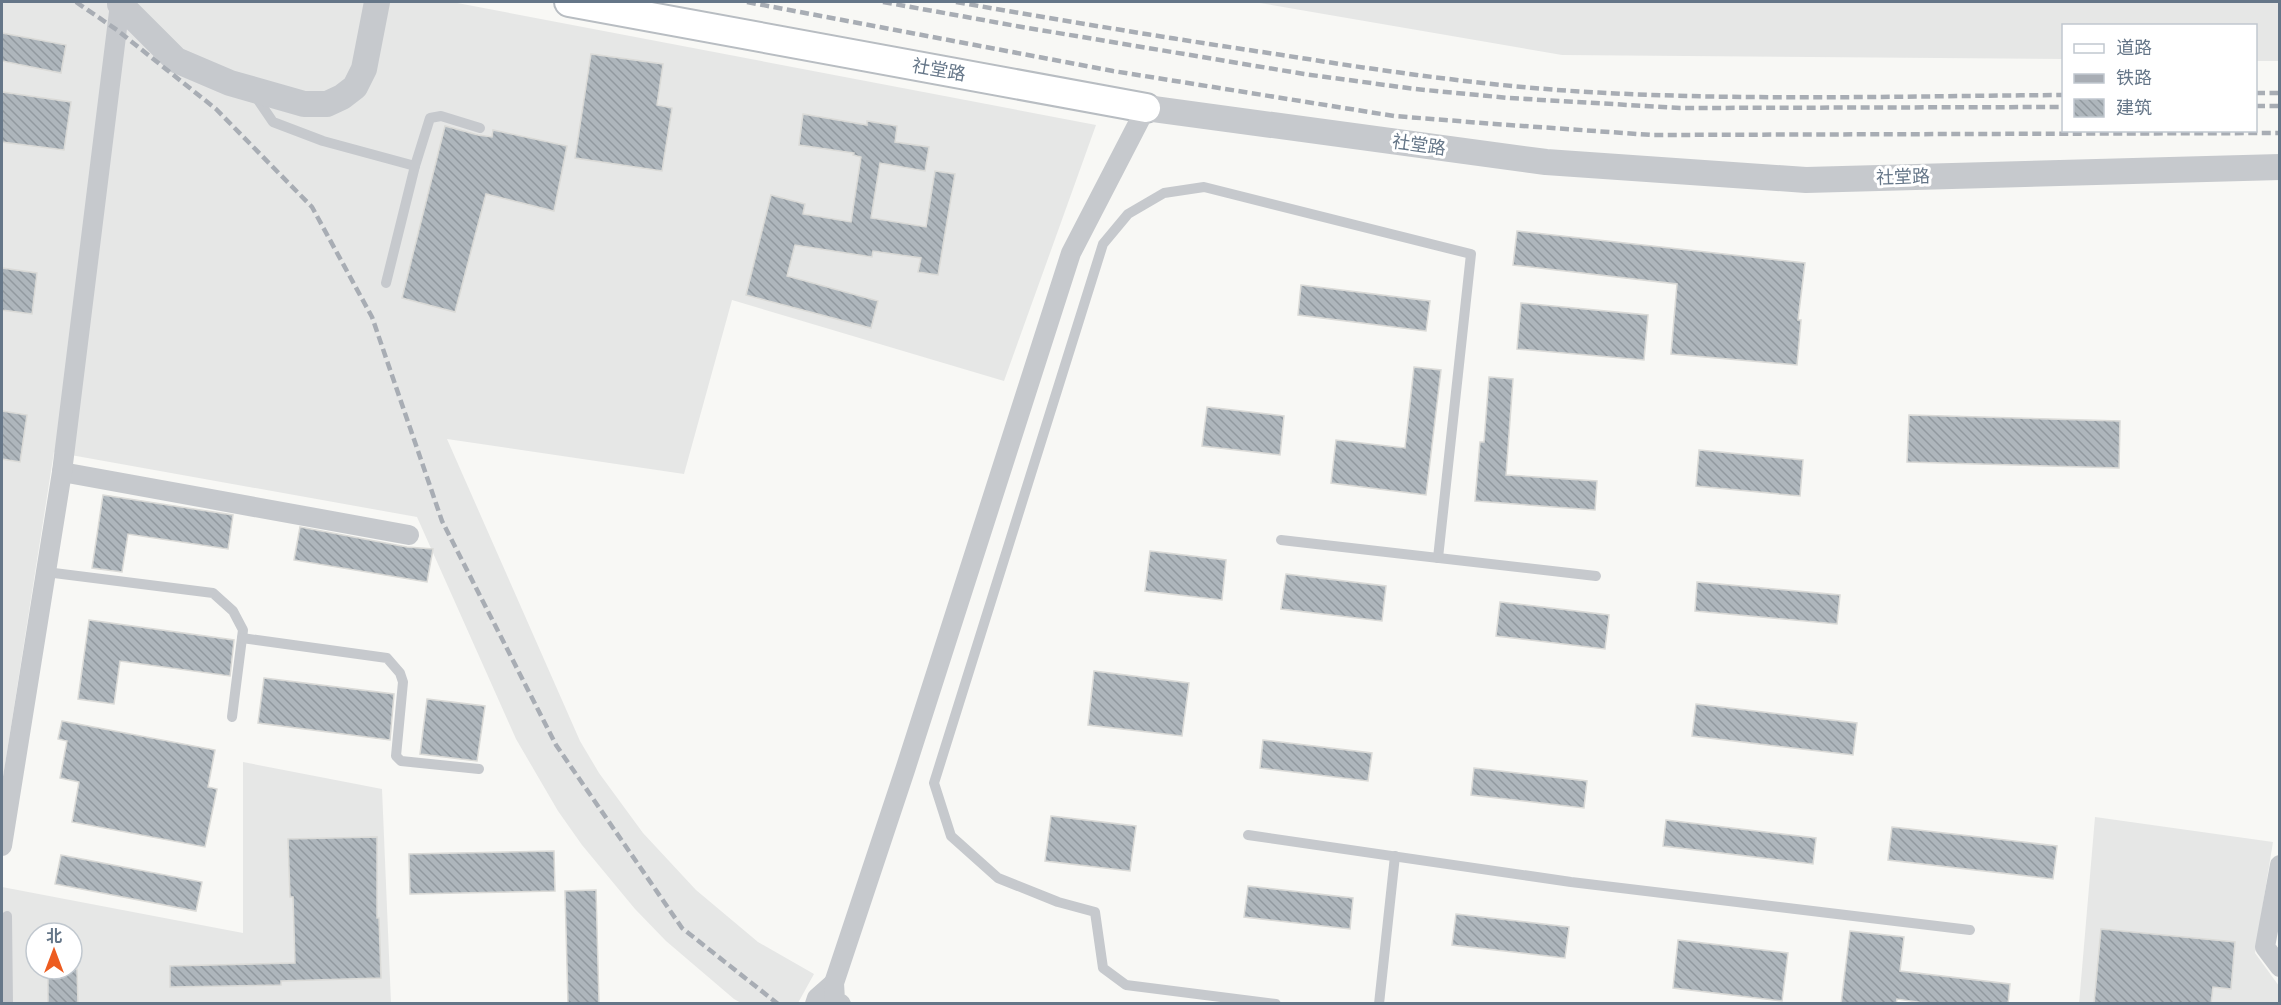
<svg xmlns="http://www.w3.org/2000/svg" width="2281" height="1005" font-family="'Nunito Sans','Noto Sans SC',sans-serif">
<defs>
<pattern id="building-back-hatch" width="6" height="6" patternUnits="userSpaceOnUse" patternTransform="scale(1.5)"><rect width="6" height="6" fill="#aeb6bc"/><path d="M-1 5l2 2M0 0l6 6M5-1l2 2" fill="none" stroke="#91999f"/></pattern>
</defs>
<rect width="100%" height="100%" fill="#f8f8f5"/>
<g fill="#e6e7e6" fill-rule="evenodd">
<polygon points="2,2 452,2 1096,125 1004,381 732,300 684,474 447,439 580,741 599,773 643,833 696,890 758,942 814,974 798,1003 741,1003 734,999 666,941 635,909 582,845 558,811 516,739 417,517 54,452 2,784"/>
<polygon points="1254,2 2279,2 2279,61 2256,61 2256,26 2064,26 2063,59 1562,55"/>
<path d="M243,762L382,789L391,1003H2V887L243,933ZM36,933H72V969H36Z"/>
<polygon points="2095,817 2273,842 2255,953 2279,986 2279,1003 2079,1004"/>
</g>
<g fill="url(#building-back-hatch)" stroke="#dadad7" stroke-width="1.5">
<polygon points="2,33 66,45 61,73 2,61"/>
<polygon points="591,54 663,64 657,105 672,108 662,171 575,158"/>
<polygon points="2,92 71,102 64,150 2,142"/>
<polygon points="803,114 867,125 867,121 897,126 895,142 929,147 925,171 880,163 871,218 926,227 935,171 955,174 938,275 918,272 921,258 873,251 872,257 795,245 787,276 878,301 871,328 746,295 771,195 805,204 803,214 851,222 861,157 853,155 854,153 799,145"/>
<polygon points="445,126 478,135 492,137 493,130 567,146 554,211 486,194 455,312 402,298"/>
<polygon points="1517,231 1805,263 1798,320 1801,320 1797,365 1671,354 1677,284 1513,265"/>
<polygon points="2,268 37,273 32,314 2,310"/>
<polygon points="1301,285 1430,301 1426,331 1298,315"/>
<polygon points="1521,303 1648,315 1644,360 1517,349"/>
<polygon points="1414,367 1441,370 1426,495 1331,483 1336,440 1405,448"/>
<polygon points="1489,377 1513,379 1506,475 1597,481 1595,510 1475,501 1480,442 1484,442"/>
<polygon points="1207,407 1284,416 1280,455 1202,446"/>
<polygon points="2,411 27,415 20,462 2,459"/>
<polygon points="1909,415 2120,421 2119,468 1907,462"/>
<polygon points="1699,450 1803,460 1800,496 1696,486"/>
<polygon points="103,495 233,515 228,549 128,534 122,572 92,568"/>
<polygon points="300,527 407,547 433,549 427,582 294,560"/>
<polygon points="1150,551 1226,560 1222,600 1145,591"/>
<polygon points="1286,574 1386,586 1382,621 1281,609"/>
<polygon points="1697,582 1840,595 1837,624 1695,611"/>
<polygon points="1500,602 1609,615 1605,649 1496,636"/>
<polygon points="89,620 234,640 230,676 120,661 114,704 78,699"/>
<polygon points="1094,671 1189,683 1182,736 1088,725"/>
<polygon points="264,678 394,694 390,740 258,723"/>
<polygon points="427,699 485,706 477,761 420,754"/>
<polygon points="1696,704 1857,723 1853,755 1692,736"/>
<polygon points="62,721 215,750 208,787 217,789 205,847 72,822 79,782 60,778 67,741 58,739"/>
<polygon points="1263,740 1372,753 1368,781 1260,768"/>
<polygon points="1474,768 1587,781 1584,808 1471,795"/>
<polygon points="1051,816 1136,826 1130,871 1045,861"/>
<polygon points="1666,820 1816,838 1813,864 1663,846"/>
<polygon points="1892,827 2057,846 2053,879 1888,860"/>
<polygon points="377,837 377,918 379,918 381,978 281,981 281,985 170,987 170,966 295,963 293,897 290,897 288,839"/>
<polygon points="554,851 555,891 410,894 409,854"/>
<polygon points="61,855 202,882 196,911 55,884"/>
<polygon points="1248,886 1353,898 1350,929 1244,917"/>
<polygon points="596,890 599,1004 568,1004 565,891"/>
<polygon points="1456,914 1569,927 1565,958 1452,945"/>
<polygon points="2101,929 2235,942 2231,989 2213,987 2211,1004 2094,1004"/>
<polygon points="1850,931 1904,937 1900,971 2010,984 2008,1004 1931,1004 1897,999 1896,1004 1841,1004"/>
<polygon points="1678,940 1788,953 1782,1001 1673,988"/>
<polygon points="48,969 77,969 78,1004 48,1004"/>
</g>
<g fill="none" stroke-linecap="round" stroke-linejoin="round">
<defs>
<polyline id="secondary" points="569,2 1146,108"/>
</defs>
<use href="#secondary" stroke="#b8bdc2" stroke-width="32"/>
<g stroke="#c6c9cd" stroke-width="10">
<polyline points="254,94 273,122 323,141 415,166 386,283"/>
<polyline points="415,166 430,118 441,116 480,128"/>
<polyline points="1281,540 1596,576"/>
<polyline points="46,572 213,593 233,611 243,630 232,717"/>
<polyline points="242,638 387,658 400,673 403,682 396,756 401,761 479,769"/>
<polyline points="1248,835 1571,882 1970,930"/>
<polyline points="7,916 8,1004"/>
<polyline points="1276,1004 1126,985 1103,968 1095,912 1058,902 998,878 951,836 934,783 1103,244 1128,214 1164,193 1204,187 1471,254 1438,558"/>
<polyline points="1379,1004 1395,856"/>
</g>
<g stroke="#c6c9cd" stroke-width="20">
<polyline points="62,472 409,535"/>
<polyline points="2,846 62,472 120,4"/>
<polyline points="2280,865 2265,947 2280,967"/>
<polyline points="815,1004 817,998 834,983"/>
<polyline points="841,1004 835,1000 834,983 905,770 1071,253 1146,108"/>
</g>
<g stroke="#c6c9cd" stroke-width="26">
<polyline points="120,2 120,4 176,60 230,83 304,104 327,104 342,97 355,87 364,69 377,2"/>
<polyline points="1146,108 1546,162 1806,180 2280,167"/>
</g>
<use href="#secondary" stroke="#fff" stroke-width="28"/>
<g stroke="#a8adb4" stroke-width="4.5" stroke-dasharray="9 4.5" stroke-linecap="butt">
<polyline points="76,2 117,30 216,109 312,207 372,317 442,521 556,745 682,928 778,1004"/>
<polyline points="747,2 1113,71 1394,116 1495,124 1652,135 2280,133"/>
<polyline points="883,2 1022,27 1304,74 1415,89 1509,98 1680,108 2064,107"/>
<path d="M956,2C1065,21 1173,39 1282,55C1383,71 1486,86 1588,92C1746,101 1905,96 2064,95"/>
<polyline points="2256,93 2280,93"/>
<polyline points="2256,106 2280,106"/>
</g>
</g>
<g text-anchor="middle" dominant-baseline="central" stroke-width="6" stroke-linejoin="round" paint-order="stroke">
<g font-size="18" fill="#657688" stroke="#fff">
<text transform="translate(939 70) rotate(10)">社堂路</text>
<text transform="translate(1419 145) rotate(8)">社堂路</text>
<text transform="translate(1903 177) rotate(-2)">社堂路</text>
</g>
</g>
<rect width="2281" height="1005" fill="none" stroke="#657688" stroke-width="6"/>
<rect x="2062" y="24" width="195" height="108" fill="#ffffff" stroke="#c1c8cf" stroke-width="1.5"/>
<rect x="2074" y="44" width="30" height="9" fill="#ffffff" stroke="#c1c8cf" stroke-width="1.5"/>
<text x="2116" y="54" font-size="18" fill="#657688">道路</text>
<rect x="2074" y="74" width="30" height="9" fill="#a8adb4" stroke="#c1c8cf" stroke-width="1.5"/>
<text x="2116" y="84" font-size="18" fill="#657688">铁路</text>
<rect x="2074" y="99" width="30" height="18" fill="url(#building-back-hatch)" stroke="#c1c8cf" stroke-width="1.5"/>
<text x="2116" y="114" font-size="18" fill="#657688">建筑</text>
<g transform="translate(54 951)"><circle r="28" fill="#ffffff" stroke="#c1c8cf" stroke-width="1.5"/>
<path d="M0-4.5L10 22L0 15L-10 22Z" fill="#ed5c20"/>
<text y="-9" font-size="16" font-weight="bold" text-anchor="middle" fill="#657688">北</text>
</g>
</svg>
